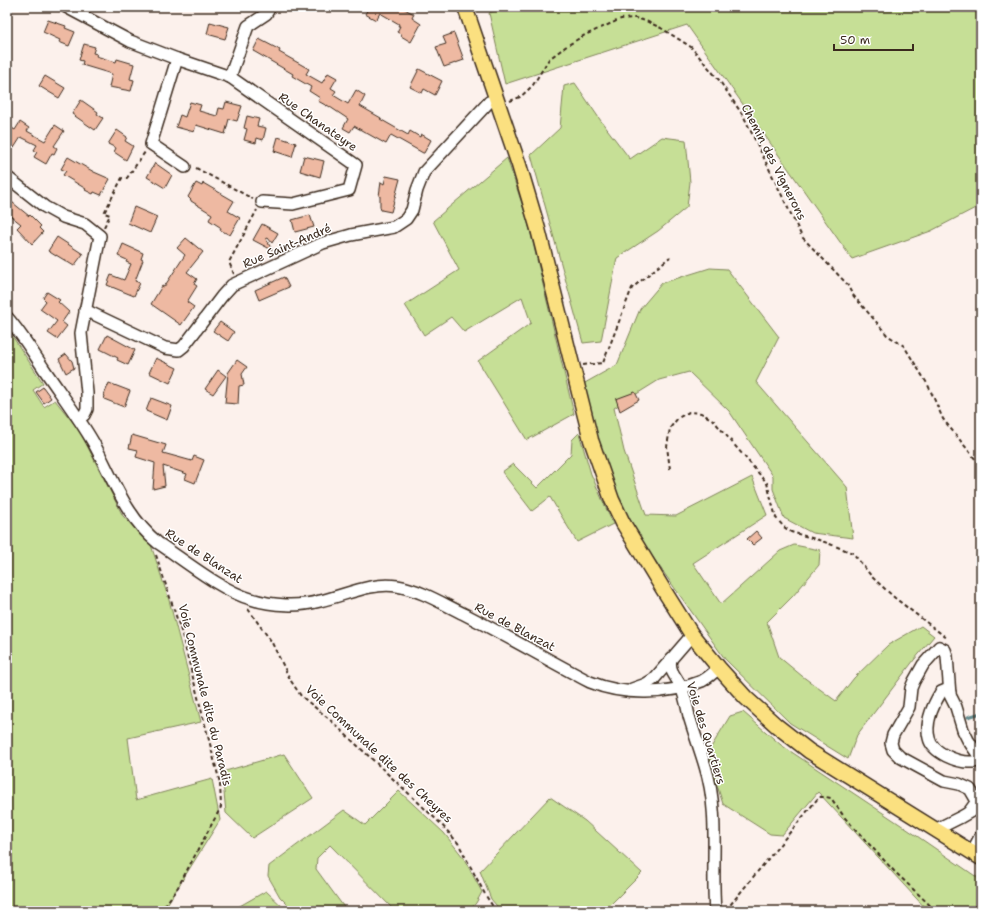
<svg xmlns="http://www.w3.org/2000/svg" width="988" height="918" font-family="'Shantell Sans',sans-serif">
<rect width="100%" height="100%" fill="#fcf1ec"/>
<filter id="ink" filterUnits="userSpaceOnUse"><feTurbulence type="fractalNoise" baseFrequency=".025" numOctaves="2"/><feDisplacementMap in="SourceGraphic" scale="8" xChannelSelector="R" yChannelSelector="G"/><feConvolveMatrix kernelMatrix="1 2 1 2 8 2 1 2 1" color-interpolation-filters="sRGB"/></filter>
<g filter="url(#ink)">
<g fill="#c6df96" stroke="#80845a">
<polygon points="505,7 981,7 981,205 931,231 852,259 687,25 505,84 489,13"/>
<polygon points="575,83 601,121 630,159 662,137 686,140 690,182 687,207 658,231 617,258 601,341 583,343 531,155 560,128 564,86"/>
<polygon points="507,158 528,222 574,414 527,440 478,361 531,323 522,297 464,332 451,317 424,335 405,305 459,270 433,221"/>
<polygon points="710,268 727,269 779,337 756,382 847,487 853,538 812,533 784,518 773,489 773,476 729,411 689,372 659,380 614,408 624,451 646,515 676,516 752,477 767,515 693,563 721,604 780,551 794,545 820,550 819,565 793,596 767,622 779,657 802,676 836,701 854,678 888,645 921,626 934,636 914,660 857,735 848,759 790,723 725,659 642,542 618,501 594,430 583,384 617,365 640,309 662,283"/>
<polygon points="7,328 43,383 33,390 44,407 55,400 79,430 123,516 151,545 169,600 201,722 128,738 136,800 212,779 220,820 163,911 7,911"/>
<polygon points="579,433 591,474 613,524 577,542 550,497 532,511 502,472 513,464 537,488 571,454 572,440"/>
<polygon points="743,712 781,745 901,825 981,880 981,911 928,911 818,792 782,835 770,834 723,804 707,754 730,716"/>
<polygon points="284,754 313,798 252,838 226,813 222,772"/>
<polygon points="399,791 444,833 463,857 482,892 476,903 469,911 395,911 330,845 317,858 316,869 346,910 294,911 280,897 268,876 269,866 344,810 365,825"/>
<polygon points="550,797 585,821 642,873 604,911 501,911 491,899 480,871"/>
<polygon points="266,891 287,911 231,911"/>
</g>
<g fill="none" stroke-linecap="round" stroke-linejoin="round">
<polyline stroke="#638c8f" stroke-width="3" points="968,717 981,713"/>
</g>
<g fill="#eeb9a2" stroke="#3b2a1e">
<polygon points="369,7 401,7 414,14 412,18 421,24 411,42 401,36 402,35 397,32 400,26 398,26 399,24 380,13 376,20 365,14"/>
<polygon points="48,20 66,26 65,28 75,32 69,46 59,42 60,40 43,32"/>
<polygon points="210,22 229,27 225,39 207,34"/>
<polygon points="454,33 464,60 444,67 436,47 446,44 443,37"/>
<polygon points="259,39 280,50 279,52 309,69 306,74 322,83 328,73 337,78 331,88 336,91 333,95 348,104 356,90 365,96 360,106 381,118 380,119 408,135 410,131 420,137 421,134 431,140 424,153 423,153 391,135 386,144 354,126 350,132 343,128 348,119 327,105 327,106 318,101 320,98 309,91 311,87 292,76 293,74 255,52 253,51"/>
<polygon points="84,44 95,47 93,53 97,54 96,56 116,62 117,59 134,64 130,79 134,80 131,91 109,87 112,74 82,65 83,61 79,60"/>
<polygon points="419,69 442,81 435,95 424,89 422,93 410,87"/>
<polygon points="45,76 65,88 59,98 39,86"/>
<polygon points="81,100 98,112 97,114 103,118 95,130 72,114"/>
<polygon points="190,102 201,105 199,111 217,116 219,108 224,109 226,102 242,106 237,121 229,119 225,134 196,125 194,132 176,127 180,115 185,117"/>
<polygon points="247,116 259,119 257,126 266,128 263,140 257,138 256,143 244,140 247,129 244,128"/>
<polygon points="20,122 29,128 27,131 45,141 55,125 64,131 54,146 57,148 54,154 52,153 46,164 34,157 37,152 34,150 37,145 21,137 14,148 7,144 7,132 10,127 15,130"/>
<polygon points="117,130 127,137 125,141 133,146 126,160 114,152 116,148 108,144"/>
<polygon points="278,137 296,143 292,157 274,151"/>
<polygon points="304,156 324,161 320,177 300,171"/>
<polygon points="68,157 94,172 110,179 101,195 94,192 93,194 85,190 86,189 63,175 66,171 61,169"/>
<polygon points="155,163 172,175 165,188 147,177"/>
<polygon points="386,176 400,179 391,212 381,210 380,207 380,196 379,196 381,182 384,184"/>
<polygon points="196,183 202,186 203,183 234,201 228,211 240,218 230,235 220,230 221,228 220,227 209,220 212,214 191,201 191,200 188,197"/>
<polygon points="7,198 29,216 30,215 41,226 39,228 43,232 32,244 17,228 21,224 7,213"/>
<polygon points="134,207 157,217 150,233 128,223"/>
<polygon points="310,215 314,227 295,232 292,220"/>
<polygon points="262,224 278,233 272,243 268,238 266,239 272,250 253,240"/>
<polygon points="57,237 83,254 74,266 56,255 56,256 48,251"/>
<polygon points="186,238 203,252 187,272 197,279 194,284 197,286 187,302 194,307 181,325 151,304 162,286 164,287 185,255 177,248"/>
<polygon points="123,244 143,253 141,259 143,260 135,281 140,283 134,296 107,285 111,275 124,280 131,264 126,262 127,260 118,256"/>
<polygon points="284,277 289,287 259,300 255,290"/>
<polygon points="47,292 60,300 58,302 69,312 62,322 67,326 57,339 48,333 57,321 40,309 46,301 43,298"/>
<polygon points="220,322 234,332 228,341 213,331"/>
<polygon points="107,335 135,350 128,365 117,360 118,358 100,349"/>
<polygon points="66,354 72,361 74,368 66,373 59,359"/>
<polygon points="156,358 177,368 170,383 149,373"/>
<polygon points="237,360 247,367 242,374 244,385 239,386 238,404 225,403 228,373"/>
<polygon points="218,370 226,376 213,394 205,389"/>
<polygon points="109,383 130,391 124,407 104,399 105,396 104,395"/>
<polygon points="43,387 51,398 44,403 36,392"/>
<polygon points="635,392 639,400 620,411 616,399"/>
<polygon points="151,398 172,406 167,420 146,411"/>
<polygon points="132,435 166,445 163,453 192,461 194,456 204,460 195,483 185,479 187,474 163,466 165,486 153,489 155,463 136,457 138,450 129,448"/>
<polygon points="756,531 762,538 753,545 747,539"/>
</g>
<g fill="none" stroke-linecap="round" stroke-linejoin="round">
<defs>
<g id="minor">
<polyline points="66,7 130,41 177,59 230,77"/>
<polyline points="177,59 151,144 185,167"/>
<polyline points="7,177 45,207 63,217 85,224 100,236 81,333 87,393 87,409 84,415 79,419"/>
<polyline points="262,202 293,204 349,190 356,165 230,77 248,26 266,14 270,7"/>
<polyline points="85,310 165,348 179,350 184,346 222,296 232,285 323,243 351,235 394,227 406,219 412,210 417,190 424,172 489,102 497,99"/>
<path d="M7,317C21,333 32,351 44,369C60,393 78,416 93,442C113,478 125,516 158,543C184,560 222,591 251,599C273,606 299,607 320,601C346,595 371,582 397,586C421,590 443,604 464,614C507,636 548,660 590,682C624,696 668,695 702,681C708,678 714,672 719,668"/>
<path d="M671,659C668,671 677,677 681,687C685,696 687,707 689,716C694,733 700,749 705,766C720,813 711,863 715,911"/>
<polyline points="632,689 646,684 654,679 692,635"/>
<path d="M950,693L946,690L941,692C933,705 925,723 929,738C932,753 958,763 972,762C975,762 978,761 981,760"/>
<polyline points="969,812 977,801 970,789 959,784 944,781 900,757 893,750 891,743 893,735 909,707 911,688 914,681 923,665 939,647 945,650 947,656 950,695 956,707 963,730 968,740 981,759"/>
<polyline points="935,830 961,817 975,809"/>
<polyline points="972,852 981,835"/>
</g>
<polyline id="major" points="465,7 519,165 538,229 591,440 612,500 623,523 663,589 692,635 719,668 746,698 777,726 809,751 981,858"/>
</defs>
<use href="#minor" stroke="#3b2a1e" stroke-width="14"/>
<use href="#major" stroke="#3b2a1e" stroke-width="17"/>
<g stroke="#3b2a1e" stroke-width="2" stroke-dasharray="4 3" stroke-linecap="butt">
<polyline points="510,101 520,97 527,91 533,85 549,59 568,45 585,35 621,19 635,18 646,21 661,28 691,47 719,80 744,117 802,237 847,284 852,294 878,324 887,335 904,346 928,385 943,419 976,460 981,464"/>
<polyline points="196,168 253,199"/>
<polyline points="104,227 110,215 104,213 122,178 127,178 145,152"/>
<polyline points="234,274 229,262 257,210"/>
<polyline points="583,365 603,363 632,288 670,257"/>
<polyline points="670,469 667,447 670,428 678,418 689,412 701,413 713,420 767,483 776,518 784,527 791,532 822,541 853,553 872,577 895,598 948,639"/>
<polyline points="156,555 181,631 220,783 221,807 178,887 161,911"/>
<polyline points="248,609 271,641 291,681 301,696 328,718 421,805 441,824 458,843 486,896 496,911"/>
<polyline points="726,910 819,797 826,797 831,798 845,818 894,871 936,911"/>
</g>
<use href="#minor" stroke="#fff" stroke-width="11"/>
<use href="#major" stroke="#fbe080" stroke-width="14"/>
</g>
</g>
<g text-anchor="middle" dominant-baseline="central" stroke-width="3" stroke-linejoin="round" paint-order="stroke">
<g font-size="12" fill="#3b2a1e" stroke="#fff">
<text transform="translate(318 122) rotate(35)">Rue Chanateyre</text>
<text transform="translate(774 162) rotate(63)">Chemin des Vignerons</text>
<text transform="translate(287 246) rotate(-23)">Rue Saint-André</text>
<text transform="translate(204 556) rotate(33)">Rue de Blanzat</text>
<text transform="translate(515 627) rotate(28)">Rue de Blanzat</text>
<text transform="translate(205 695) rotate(76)">Voie Communale dite du Paradis</text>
<text transform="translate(706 733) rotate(73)">Voie des Quartiers</text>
<text transform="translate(379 754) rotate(43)">Voie Communale dite des Cheyres</text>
</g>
</g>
<rect width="988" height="918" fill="none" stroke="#fff" stroke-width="24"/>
<rect x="12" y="12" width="964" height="894" fill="none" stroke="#3b2a1e" stroke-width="1.5" filter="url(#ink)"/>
<path d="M834 44v6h79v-6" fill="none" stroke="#3b2a1e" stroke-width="2"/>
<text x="840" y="44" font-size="12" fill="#3b2a1e" stroke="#ffffff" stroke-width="3" paint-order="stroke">50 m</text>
</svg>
